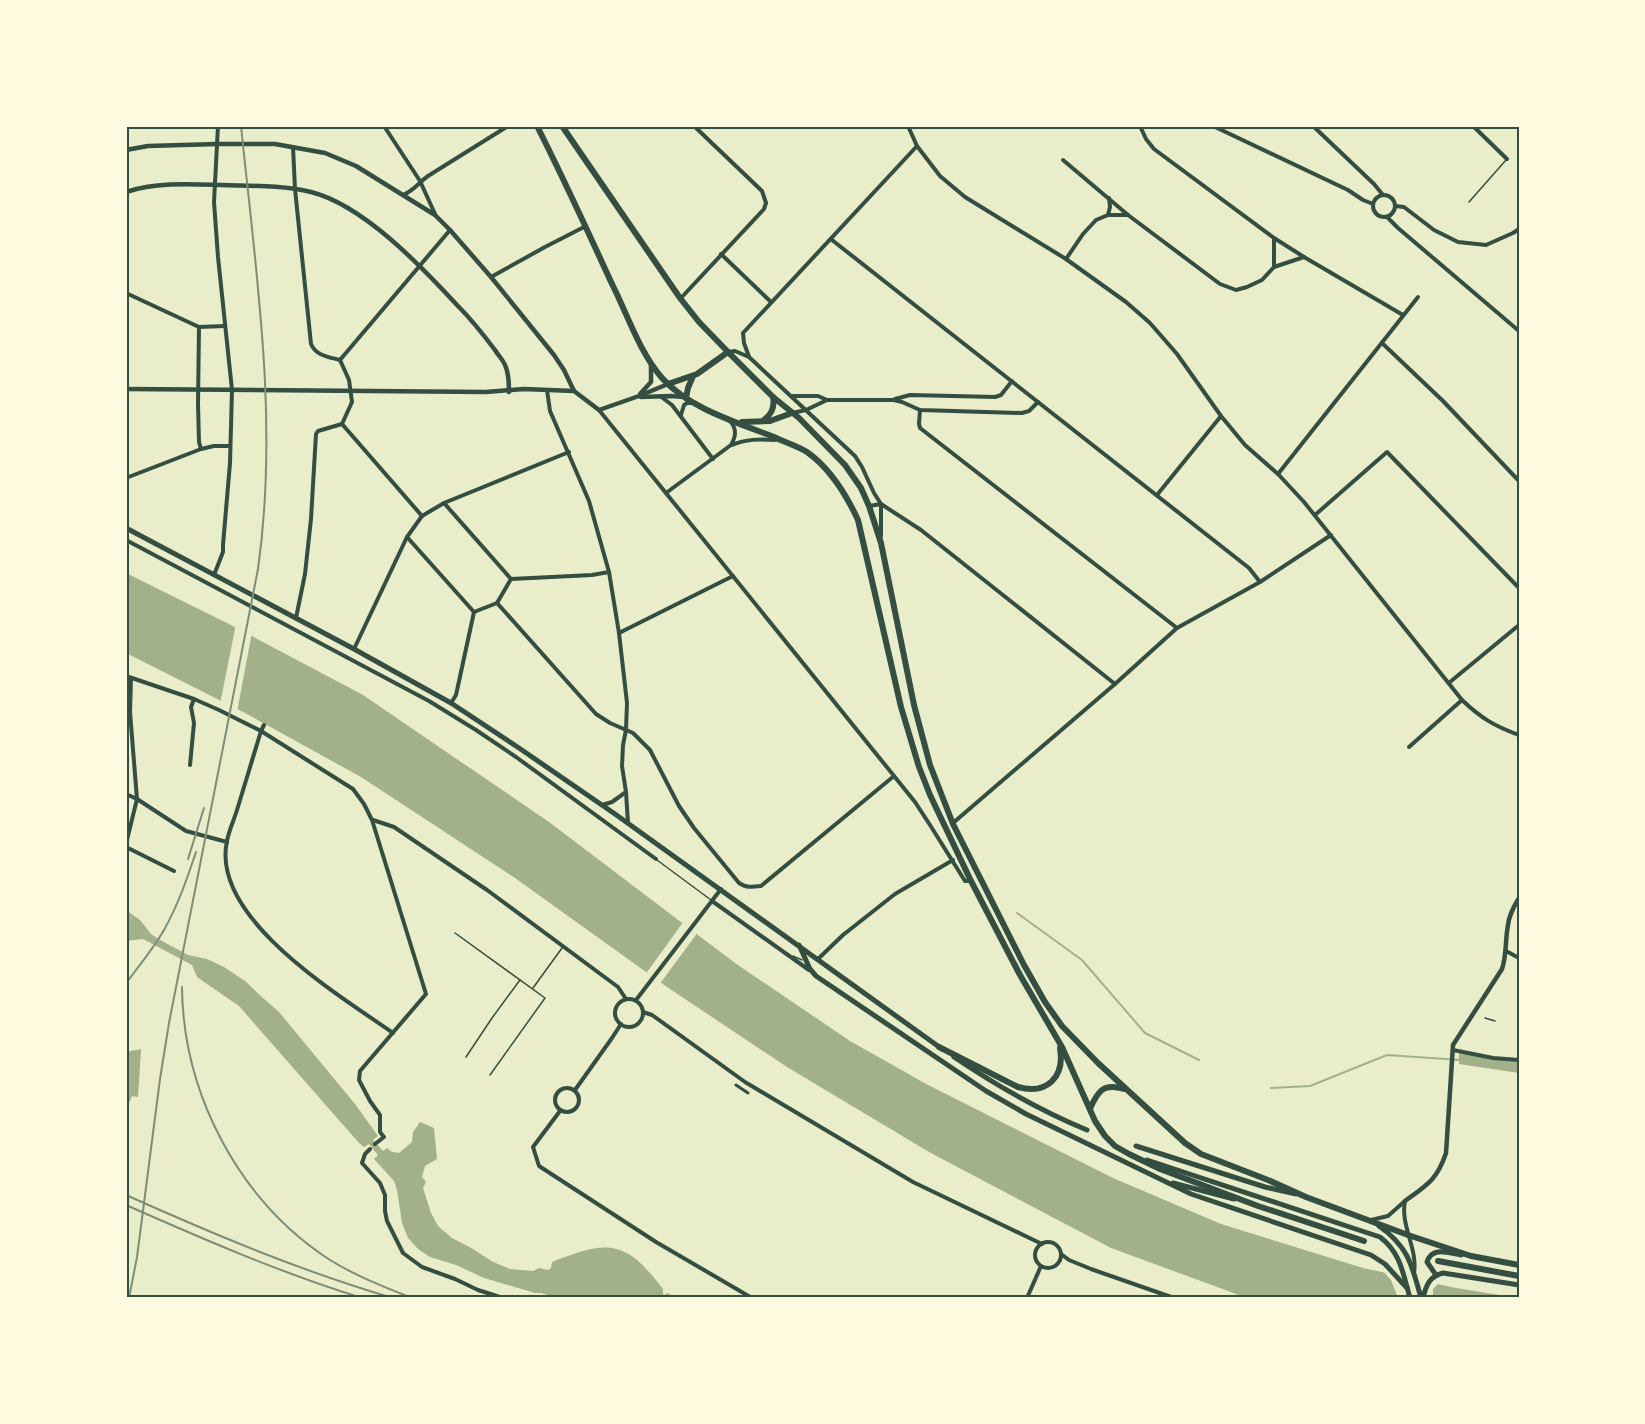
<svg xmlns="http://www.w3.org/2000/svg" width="1645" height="1424" font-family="'Nunito Sans',sans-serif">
<rect width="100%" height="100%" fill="#e9edc9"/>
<g fill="#a3b18a">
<polygon points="126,573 229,624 363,695 549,822 735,963 850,1041 928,1085 1113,1178 1221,1224 1363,1268 1456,1288 1519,1298 1247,1298 1111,1248 929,1152 787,1067 667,987 515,878 361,777 245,713 126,653"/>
<path d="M126,910L140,920L151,934L162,941L188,955L207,959L224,967L245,981L263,998L279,1012L355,1104L378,1136L373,1140L383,1151L387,1148L392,1152L399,1153L412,1142L413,1132L420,1122L434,1128L437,1159L425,1166L422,1177L426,1182L423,1188L431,1213L438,1226L452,1238L473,1249L493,1262L510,1269L533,1271L539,1268L548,1270L551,1268L552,1262C608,1240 625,1239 663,1289V1294L665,1295L667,1293L678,1298H558L541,1293H535L484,1278L456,1265L430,1257L418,1249L408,1238L402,1223L397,1190L394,1181L374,1159L378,1155L369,1144L364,1147L359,1143L239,1006L197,977L192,965L143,939L126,941Z"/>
<polygon points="141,1049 138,1097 132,1096 126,1110 126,1052"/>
<polygon points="1459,1053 1519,1062 1519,1073 1459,1064"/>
</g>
<g fill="#e9edc9">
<polygon points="236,624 252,632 237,712 220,704"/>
<polygon points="684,921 698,932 659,985 645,975"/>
<polygon points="1381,1269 1440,1282 1433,1289 1433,1298 1398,1298 1391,1280"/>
</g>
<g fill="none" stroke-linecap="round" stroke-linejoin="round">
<g stroke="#a3b18a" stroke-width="2">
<polyline points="1017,913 1082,960 1145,1033 1199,1060"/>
<polyline points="1271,1088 1310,1086 1387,1055 1460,1060"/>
</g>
<g stroke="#344e41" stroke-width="1.5">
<polyline points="1469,202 1506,160"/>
<polyline points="657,860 711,900"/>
<polyline points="455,933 545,998 490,1075"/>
<polyline points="793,956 802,960"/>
<polyline points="533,988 562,948"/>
<polyline points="1485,1018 1495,1021"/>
<polyline points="466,1057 492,1018 520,980"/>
</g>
<polyline stroke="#344e41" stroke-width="3" points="736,1085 748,1093"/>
<g stroke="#344e41" stroke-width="4">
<polyline points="384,126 420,181 435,214"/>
<path d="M908,126L917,146L940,176L965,197L1066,259L1126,302L1150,323L1177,354L1221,416L1245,445L1278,474L1304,502L1462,700C1481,718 1494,726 1519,735"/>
<polyline points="1140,126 1146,139 1154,149 1274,238 1304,257 1403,315"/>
<polyline points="1213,126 1348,190 1363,200 1373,204"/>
<polyline points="1313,126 1374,184 1383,195"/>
<polyline points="1473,126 1507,159"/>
<path d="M293,147L295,189L311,344C316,356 329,357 340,360"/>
<polyline points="1063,160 1128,215"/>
<path d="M403,195C415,190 418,183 428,176L508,126"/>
<circle cx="1384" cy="206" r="11"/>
<polyline points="1395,206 1404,207 1434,230 1458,242 1486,245 1513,233 1519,229"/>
<polyline points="1108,215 1110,207 1109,198"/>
<polyline points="1387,217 1398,228 1519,331"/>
<polyline points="1274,238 1274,267"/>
<polyline points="832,240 1249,568 1260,582"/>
<polyline points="721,254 771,302"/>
<polyline points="1066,259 1083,234 1096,220 1108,215 1128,215 1220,284 1236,290 1247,287 1262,280 1274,267 1304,257"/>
<polyline points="491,277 545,247 586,226"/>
<polyline points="126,293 199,327 225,326"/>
<polyline points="681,298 764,209 766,203 762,191 694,126"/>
<polyline points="199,327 198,404 199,442 201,449"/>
<polyline points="1382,343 1443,401 1519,481"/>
<polyline points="729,352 735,351 749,357 855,456 862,467 874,493 881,504 881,536"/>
<polyline points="749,357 744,343 743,333 917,146"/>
<polyline points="340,360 450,230"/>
<polyline points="547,390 550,411 589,501 609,572 619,633 627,703 626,730 623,745 622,766 626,792 628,823"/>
<polyline points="660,396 672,405 713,459"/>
<polyline points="792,396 818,396 827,400 894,400 902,402 920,410 1022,413 1029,411 1038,402"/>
<polyline points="895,399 910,395 995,397 1001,395 1012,381"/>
<polyline points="599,410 915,802 930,825 965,881 970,881"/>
<polyline points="920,410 919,424 920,428 1177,628"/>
<polyline points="792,413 806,410 827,400"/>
<polyline points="681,415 684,405 687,403 692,403"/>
<polyline points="342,424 422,516"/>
<path d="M732,445C746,439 759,439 775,440"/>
<polyline points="1278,474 1418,297"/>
<polyline points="126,478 201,449 214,446 230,446"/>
<path d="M666,493L731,445C736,436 737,429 730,421"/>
<polyline points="1157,495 1221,416"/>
<polyline points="444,503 511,579"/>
<polyline points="869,506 881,504 921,530 1115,684"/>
<polyline points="1315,515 1387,452 1519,588"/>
<polyline points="407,537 474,612"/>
<polyline points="126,540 429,701 476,730 516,757 656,859"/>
<polyline points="214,575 223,552 223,545 230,463 232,390 218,257 214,202 218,126"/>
<polyline points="511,579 592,575 609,572"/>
<path d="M497,603L596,714L610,723L633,733L650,750L679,806L694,828L739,883C746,888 753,887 761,886L894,776"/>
<polyline points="474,612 497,603 511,579"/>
<polyline points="296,618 305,574 311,519 316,434 318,431 342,424 352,402 349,380 340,360"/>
<polyline points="619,633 733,576"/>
<polyline points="354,649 407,537 422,516 444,503 569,452"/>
<polyline points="126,676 194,699 219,710 261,731 353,789 364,804 372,820 426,994 360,1071 359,1080 370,1101 380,1115 380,1132 384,1137 375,1144"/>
<polyline points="1450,682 1519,625"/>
<polyline points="451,703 456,695 474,612"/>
<path d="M264,725L261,731C253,757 245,784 237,810C234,820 229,830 227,841C210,918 339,995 393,1033"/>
<polyline points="1409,747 1462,700"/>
<polyline points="190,765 194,723 191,707 194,699"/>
<polyline points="126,794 137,799 186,831 227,842"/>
<polyline points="602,805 612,802 626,792"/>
<polyline points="373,820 394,827 487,890 618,987 626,999"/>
<polyline points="953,823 1115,684 1177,628 1260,582 1331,535"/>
<polyline points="126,844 137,799 130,712 131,678"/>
<polyline points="126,847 174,871"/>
<polyline points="712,901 809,970"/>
<polyline points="1506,951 1519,958"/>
<polyline points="818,959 843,935 895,894 953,860"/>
<circle cx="629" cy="1013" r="14"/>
<polyline points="636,1000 721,889"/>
<polyline points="643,1012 652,1015 745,1082 913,1182 1042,1244"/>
<polyline points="1453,1050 1493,1058 1519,1060"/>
<circle cx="567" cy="1100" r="12"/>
<polyline points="575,1090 612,1038 621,1024"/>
<polyline points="560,1111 533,1147 539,1166 656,1242 752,1298"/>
<polyline points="370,1149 365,1154 362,1163 380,1183 385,1195 385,1211 387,1221 403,1253 422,1267 455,1279 478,1290 503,1298"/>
<path d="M1405,1201C1400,1226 1418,1248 1414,1273"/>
<polyline points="1371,1220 1388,1216 1405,1201"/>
<circle cx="1048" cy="1255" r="13"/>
<polyline points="1061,1254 1069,1260 1091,1269 1174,1298"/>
<polyline points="1027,1298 1041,1266"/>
</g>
<g stroke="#344e41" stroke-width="4.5">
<polyline points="126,150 148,146 217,144 275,144 325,153 356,166 435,215 450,230 491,277 554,355 564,370 574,391 599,410 639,396 668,384"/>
<path d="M126,192C156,182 190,184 221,185C250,186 282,185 311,192C363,205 421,266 457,305C471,319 483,334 495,350C498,355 503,360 505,365C509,373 509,383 509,392"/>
<polyline points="126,389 486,392 524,389 574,391"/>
<polyline points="640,394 651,382 651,364"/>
<polyline points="641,397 671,396 684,397"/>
<path d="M1405,1201C1427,1185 1437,1180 1446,1153L1453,1045L1502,969C1507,954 1505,940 1508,925C1509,915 1514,906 1519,898"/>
</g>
<g stroke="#344e41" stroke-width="5">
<polyline points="126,528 354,649 451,703 519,748 615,814 942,1049"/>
<polyline points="799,945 810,969 816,976 986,1091 1026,1114 1191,1194 1371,1255 1385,1264 1407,1288"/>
<path d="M954,1057C997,1086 1039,1110 1087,1130"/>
<polyline points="1136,1146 1265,1187 1296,1194"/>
<path d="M1147,1160L1380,1237C1401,1253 1403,1274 1410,1298"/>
<polyline points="1173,1183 1234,1199"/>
<path d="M1379,1226C1408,1246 1412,1265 1421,1298"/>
<path d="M1436,1275L1427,1262C1432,1246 1448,1253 1461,1255"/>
<path d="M1423,1298C1426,1285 1430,1276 1443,1273L1519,1285"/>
</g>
<g stroke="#344e41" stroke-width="6">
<path d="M537,126C564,179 588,232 613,286C628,316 640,353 662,378C690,409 736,422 774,437C784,442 797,446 807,452C831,469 846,494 858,520L901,707L919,767L930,795L971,881L1020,975L1062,1047L1095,1121L1105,1136L1115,1146L1129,1154L1160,1169L1258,1206L1364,1241"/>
<polyline points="562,126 680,298 699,322 728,352 773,397 799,418 845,465 861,488 869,506 881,543 914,705 930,765 953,824 1024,965 1045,1002 1062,1026 1098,1063 1185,1143 1201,1154 1268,1180 1306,1197 1408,1235 1471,1256 1519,1265"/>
<polyline points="668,384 697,374 728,352"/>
<polyline points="686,398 688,388 693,376"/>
<path d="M764,420C772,414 775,407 773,397"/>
<polyline points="742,422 770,421 792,413"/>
<path d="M939,1047L1018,1087C1047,1095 1065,1077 1060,1048"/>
<path d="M1090,1109C1098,1090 1104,1083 1124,1089"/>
<polyline points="1438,1261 1519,1276"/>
</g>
<g stroke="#7c8e77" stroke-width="2">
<polyline points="188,859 204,808"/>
<path d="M126,983C139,966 153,949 164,930C178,905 187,879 196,852"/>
<path d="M182,987C183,1094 239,1201 330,1260C356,1276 384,1287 412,1298"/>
<path d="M126,1195C211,1233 296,1269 386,1296"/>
<path d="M126,1205C203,1239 281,1273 362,1298"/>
<path d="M129,1298L137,1257L160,1079L169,1023L258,569C279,421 256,273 241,126"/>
</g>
</g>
<rect width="1645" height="1424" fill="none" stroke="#fefae0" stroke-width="255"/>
<rect x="128" y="128" width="1390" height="1168" fill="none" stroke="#344e41" stroke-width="2"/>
</svg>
